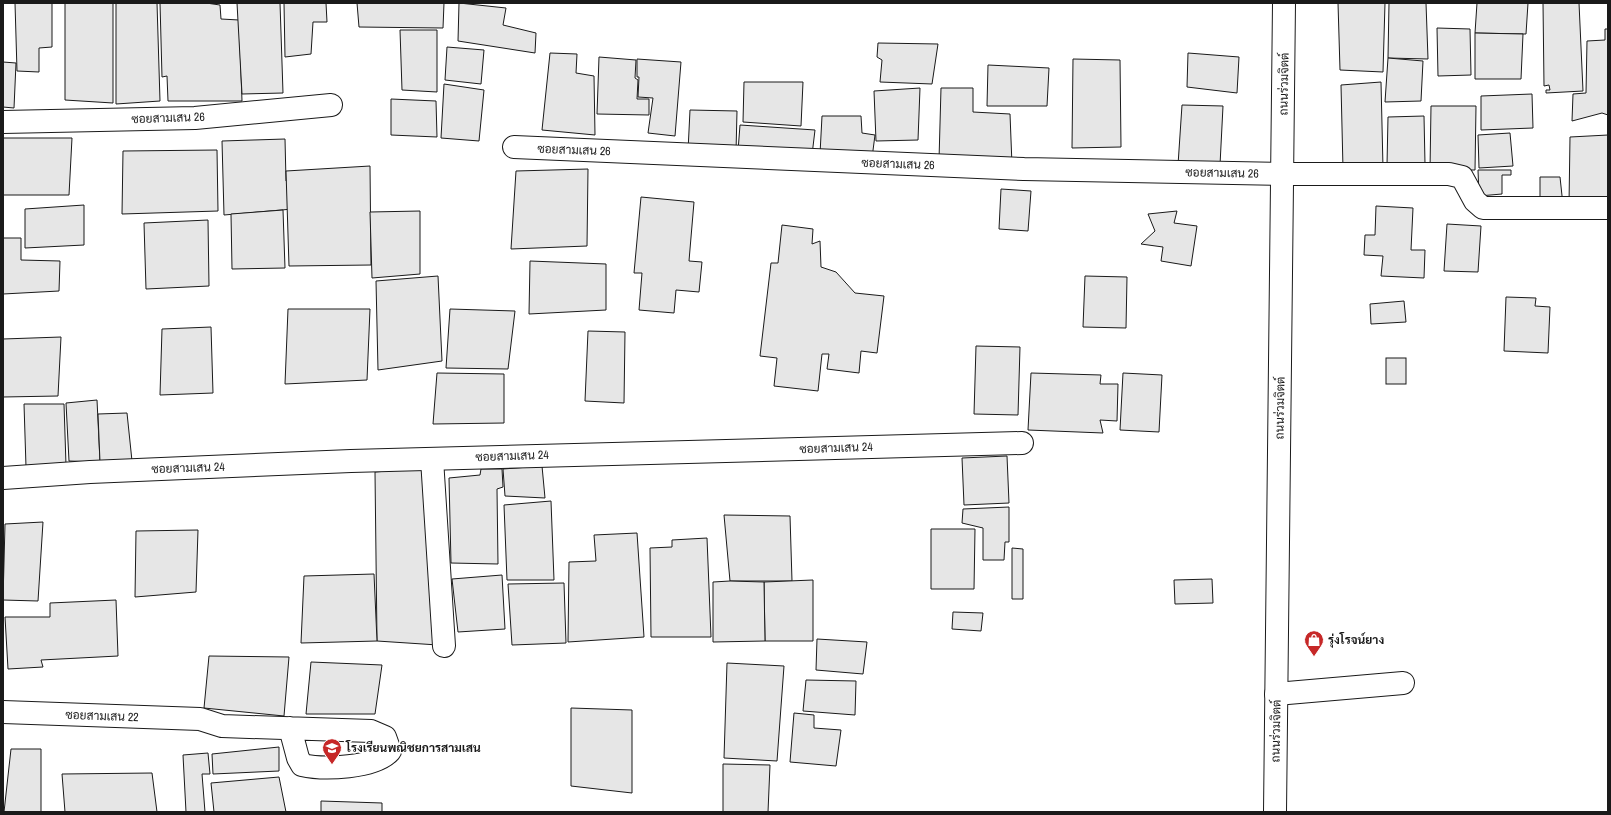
<svg xmlns="http://www.w3.org/2000/svg" width="1611" height="815" font-family="'Archivo Narrow',Sarabun,sans-serif">
<rect width="100%" height="100%" fill="#fff"/>
<g fill="#e6e6e6" stroke="#1a1a1a">
<polygon points="15,3 52,3 52,47 39,48 39,72 17,71"/>
<polygon points="65,3 113,3 113,103 65,100"/>
<polygon points="116,3 157,3 160,101 116,104"/>
<polygon points="160,3 206,3 220,5 221,19 239,20 242,101 168,101 167,76 162,77"/>
<polygon points="237,3 280,3 283,93 242,94"/>
<polygon points="284,3 326,3 327,22 313,22 311,54 285,57"/>
<polygon points="357,3 444,3 443,28 359,27"/>
<polygon points="459,3 506,8 503,25 536,33 535,53 458,41"/>
<polygon points="1338,3 1385,3 1383,72 1340,70"/>
<polygon points="1389,3 1426,3 1428,59 1388,58"/>
<polygon points="1477,3 1528,3 1526,34 1475,33"/>
<polygon points="1543,3 1579,3 1583,91 1546,93 1546,90 1550,90 1549,85 1544,86"/>
<polygon points="1437,28 1470,29 1471,75 1438,76"/>
<polygon points="1605,29 1608,29 1608,115 1602,113 1572,121 1573,94 1586,93 1587,41 1605,40"/>
<polygon points="400,30 437,30 437,92 402,90"/>
<polygon points="1475,33 1523,34 1521,79 1475,79"/>
<polygon points="878,43 938,44 932,84 880,82 882,60 877,57"/>
<polygon points="447,47 484,50 481,84 445,80"/>
<polygon points="550,53 577,54 576,73 594,76 595,135 542,130"/>
<polygon points="1188,53 1239,57 1237,93 1187,87"/>
<polygon points="599,57 636,60 635,78 638,80 637,99 649,99 649,115 597,114"/>
<polygon points="1388,58 1423,61 1421,101 1385,102"/>
<polygon points="637,59 681,62 675,136 648,133 653,98 638,97 639,77 637,77"/>
<polygon points="1073,59 1120,60 1121,147 1072,148"/>
<polygon points="3,62 16,63 14,108 3,107"/>
<polygon points="988,65 1049,68 1047,106 987,106"/>
<polygon points="744,82 803,82 801,126 743,122"/>
<polygon points="1381,82 1383,168 1343,169 1341,85"/>
<polygon points="444,84 484,90 479,141 441,138"/>
<polygon points="920,88 918,140 876,141 874,91"/>
<polygon points="941,88 973,88 973,112 1010,114 1012,165 939,160"/>
<polygon points="1532,94 1533,128 1481,130 1481,96"/>
<polygon points="391,99 436,101 437,137 391,135"/>
<polygon points="1182,105 1223,106 1220,165 1178,165"/>
<polygon points="1431,106 1476,106 1475,170 1430,170"/>
<polygon points="690,110 737,111 736,152 688,151"/>
<polygon points="822,116 861,116 862,133 875,135 872,158 820,154"/>
<polygon points="1424,116 1425,164 1387,165 1388,117"/>
<polygon points="740,125 815,130 812,155 738,151"/>
<polygon points="1510,133 1513,166 1479,168 1478,135"/>
<polygon points="1608,135 1608,205 1569,204 1570,137"/>
<polygon points="3,138 72,138 69,195 3,195"/>
<polygon points="285,139 286,181 302,179 304,208 224,215 222,141"/>
<polygon points="217,150 218,211 122,214 123,151"/>
<polygon points="370,166 371,265 289,266 286,171"/>
<polygon points="588,169 587,246 511,249 516,171"/>
<polygon points="1478,170 1511,170 1511,175 1502,175 1502,194 1479,196"/>
<polygon points="1540,177 1560,177 1563,205 1540,205"/>
<polygon points="1001,189 1031,191 1028,231 999,229"/>
<polygon points="641,197 694,202 689,261 702,262 699,292 676,290 674,313 639,310 642,273 634,273"/>
<polygon points="84,205 84,245 25,248 25,209"/>
<polygon points="1376,206 1413,208 1411,250 1425,250 1424,278 1381,276 1383,256 1364,255 1365,235 1375,235"/>
<polygon points="283,210 285,268 232,269 231,214"/>
<polygon points="420,211 420,274 372,278 370,212"/>
<polygon points="1177,211 1174,223 1197,226 1191,266 1161,261 1163,247 1141,244 1155,231 1148,214"/>
<polygon points="208,220 209,286 146,289 144,223"/>
<polygon points="1447,224 1481,226 1478,272 1444,271"/>
<polygon points="782,225 813,229 812,244 820,241 821,267 836,272 855,293 884,296 877,353 861,351 859,373 827,369 829,354 822,354 818,391 774,386 777,358 760,356 771,263 778,263"/>
<polygon points="3,238 21,238 21,260 60,261 59,291 3,294"/>
<polygon points="530,261 606,264 606,310 529,314"/>
<polygon points="438,276 442,361 378,370 376,281"/>
<polygon points="1085,276 1127,277 1126,328 1083,327"/>
<polygon points="1506,297 1536,298 1535,306 1550,307 1548,353 1504,351"/>
<polygon points="1404,301 1406,322 1371,324 1370,304"/>
<polygon points="288,309 370,309 367,380 285,384"/>
<polygon points="450,309 515,311 508,369 446,368"/>
<polygon points="211,327 213,393 160,395 162,329"/>
<polygon points="588,331 625,332 624,403 585,401"/>
<polygon points="61,337 58,396 3,397 3,339"/>
<polygon points="976,346 1020,347 1018,415 974,414"/>
<rect x="1386" y="358" width="20" height="26"/>
<polygon points="437,373 504,374 504,423 433,424"/>
<polygon points="1031,373 1101,375 1100,384 1118,384 1117,421 1100,420 1103,433 1028,430"/>
<polygon points="1123,373 1162,375 1159,432 1120,430"/>
<polygon points="97,400 100,462 69,461 66,403"/>
<polygon points="24,404 64,404 66,465 26,467"/>
<polygon points="127,413 132,461 100,462 98,414"/>
<polygon points="1007,456 1009,503 964,505 962,458"/>
<polygon points="542,466 545,498 505,496 503,469"/>
<polygon points="425,468 438,645 377,641 375,472"/>
<polygon points="481,469 502,469 503,487 497,489 498,564 451,563 449,478 480,475"/>
<polygon points="551,501 554,580 507,580 504,505"/>
<polygon points="1009,507 1009,542 1005,542 1004,560 983,560 983,528 962,523 963,509"/>
<polygon points="724,515 790,516 792,581 730,581"/>
<polygon points="43,522 38,601 3,600 5,524"/>
<polygon points="931,529 975,529 974,589 931,589"/>
<polygon points="198,530 196,592 135,597 136,531"/>
<polygon points="637,533 644,637 568,642 569,562 596,561 594,535"/>
<polygon points="707,538 711,637 651,637 650,548 672,547 672,540"/>
<polygon points="1012,548 1023,549 1023,599 1012,599"/>
<polygon points="374,574 377,641 301,643 304,576"/>
<polygon points="502,575 505,629 458,632 452,579"/>
<polygon points="1212,579 1213,603 1175,604 1174,580"/>
<polygon points="813,580 813,641 765,641 764,582"/>
<polygon points="730,581 764,582 765,641 713,642 713,582"/>
<polygon points="564,583 566,643 512,645 508,584"/>
<polygon points="116,600 118,656 41,660 43,667 8,669 5,617 50,617 50,603"/>
<polygon points="953,612 983,613 981,631 952,629"/>
<polygon points="817,639 867,642 863,674 816,670"/>
<polygon points="209,656 289,657 284,716 204,708"/>
<polygon points="311,662 382,665 375,714 306,714"/>
<polygon points="727,663 784,666 777,761 724,758"/>
<polygon points="806,680 856,681 855,715 803,711"/>
<polygon points="571,708 632,710 632,793 571,786"/>
<polygon points="794,713 814,715 814,728 841,730 836,766 790,762"/>
<polygon points="279,747 279,771 213,774 212,754"/>
<polygon points="11,749 41,749 41,812 4,812"/>
<polygon points="208,753 210,774 202,774 205,812 186,812 183,755"/>
<polygon points="723,764 770,765 768,812 723,812"/>
<polygon points="152,773 157,812 65,812 62,774"/>
<polygon points="279,777 286,812 214,812 211,783"/>
<polygon points="321,801 382,803 382,812 321,812"/>
</g>
<g fill="none" stroke-linecap="round" stroke-linejoin="round">
<defs>
<g id="minor">
<polyline points="3,122 195,118 331,105"/>
<polyline points="514,147 1024,169 1283,174 1449,174 1462,177 1475,201 1483,208 1608,208"/>
<polyline points="432,459 444,646"/>
<polyline points="3,478 90,472 351,461 1022,443"/>
<polyline points="1276,694 1403,683"/>
<path d="M3,712L200,719L222,726L371,731L385,737L390,751C375,768 324,770 302,765L298,758L290,728"/>
<polyline points="1275,812 1284,3"/>
</g>
</defs>
<use href="#minor" stroke="#1a1a1a" stroke-width="24"/>
<use href="#minor" stroke="#fff" stroke-width="22"/>
</g>
<defs>
<symbol id="shop-pin" viewBox="-11 -11 22 30"><path d="M0 17L-7.5 6A9.5 9.5 0 1 1 7.5 6Z" fill="#c62828" stroke="#fff"/><path d="M-5-2.5h2.3a2.7 3.5 0 0 1 5.4 0H5L5.5 6h-11ZM-1.5-2.5h3a1.5 2.3 0 0 0-3 0Z" fill="#fff"/></symbol>
<symbol id="school-pin" viewBox="-11 -11 22 30"><path d="M0 17L-7.5 6A9.5 9.5 0 1 1 7.5 6Z" fill="#c62828" stroke="#fff"/><path d="M0-5L7-2L0 1L-7-2ZM-4 1L0 2.5L4 1V4Q0 6-4 4Z" fill="#fff"/></symbol>
</defs>
<g fill-rule="evenodd">
<use href="#shop-pin" x="1303" y="629" width="22" height="30"/>
<use href="#school-pin" x="321" y="737" width="22" height="30"/>
</g>
<g text-anchor="middle" dominant-baseline="central" stroke-width="3" stroke-linejoin="round" paint-order="stroke">
<g font-size="12" fill="#1a1a1a" stroke="#fff">
<text transform="translate(1284 84) rotate(-89)">ถนนร่วมจิตต์</text>
<text transform="translate(168 118) rotate(-2)">ซอยสามเสน 26</text>
<text transform="translate(574 150) rotate(2)">ซอยสามเสน 26</text>
<text transform="translate(898 164) rotate(2)">ซอยสามเสน 26</text>
<text transform="translate(1222 173) rotate(1)">ซอยสามเสน 26</text>
<text transform="translate(1280 408) rotate(-89)">ถนนร่วมจิตต์</text>
<text transform="translate(836 448) rotate(-2)">ซอยสามเสน 24</text>
<text transform="translate(512 456) rotate(-2)">ซอยสามเสน 24</text>
<text transform="translate(188 468) rotate(-2)">ซอยสามเสน 24</text>
<text transform="translate(102 716) rotate(2)">ซอยสามเสน 22</text>
<text transform="translate(1276 731) rotate(-89)">ถนนร่วมจิตต์</text>
</g>
<g font-size="12" font-weight="bold" fill="#1a1a1a" stroke="#fff" text-anchor="start">
<text x="1328" y="640">รุ่งโรจน์ยาง</text>
<text x="346" y="748">โรงเรียนพณิชยการสามเสน</text>
</g>
</g>
<rect width="1611" height="815" fill="none" stroke="#1a1a1a" stroke-width="8"/>
</svg>
